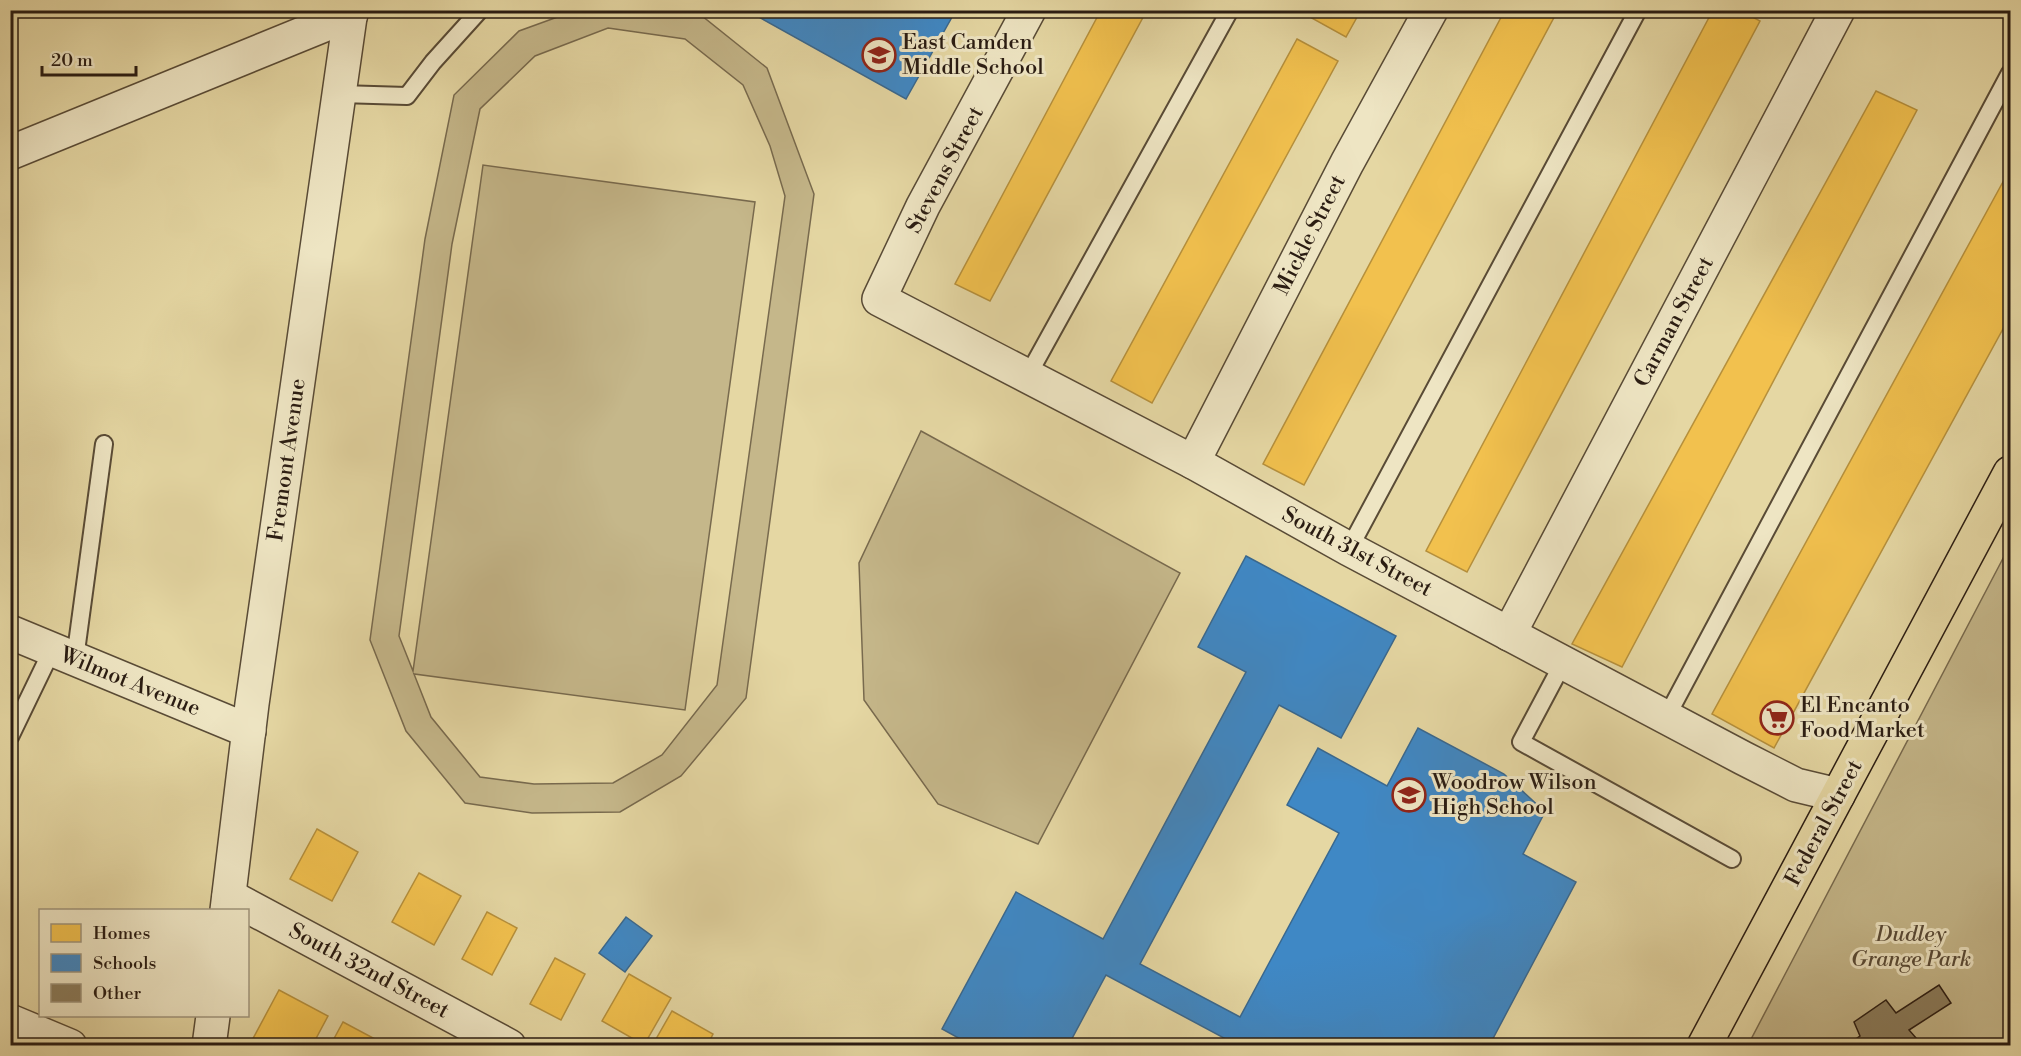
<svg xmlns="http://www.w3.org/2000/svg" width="2021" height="1056" font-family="'Libre Bodoni',serif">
<rect width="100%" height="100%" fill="#e5d7a3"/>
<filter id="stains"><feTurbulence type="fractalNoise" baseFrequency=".00333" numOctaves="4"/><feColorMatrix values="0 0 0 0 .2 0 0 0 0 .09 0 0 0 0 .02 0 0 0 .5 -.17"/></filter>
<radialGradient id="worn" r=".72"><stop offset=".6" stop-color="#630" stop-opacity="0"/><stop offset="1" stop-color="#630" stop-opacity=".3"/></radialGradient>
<g fill="#c5b78a" stroke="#786a4e" stroke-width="1.5" fill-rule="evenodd">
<path d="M688,10L697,12L767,68L814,194L746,698L681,776L620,812L532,813L465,803L406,731L370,640L425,239L454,95L519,31L574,11ZM608,28L685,39L743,85L770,146L785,196L717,685L662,755L613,783L534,784L480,777L431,717L414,674L685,710L755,202L483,165L413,671L399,636L452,244L480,109L535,56Z"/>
<polygon points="921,431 1180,573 1038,844 938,804 864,700 859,563"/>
<polygon points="2010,545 2010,1045 1748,1045"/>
</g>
<g fill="#f2c14e" stroke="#b6903c" stroke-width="1.5">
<polygon points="1101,10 1147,10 990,301 955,284"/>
<polygon points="1311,10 1361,10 1346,37 1308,16"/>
<polygon points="1505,10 1558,10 1304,485 1263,464"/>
<polygon points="1713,10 1740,10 1760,21 1467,572 1426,551"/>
<polygon points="1297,39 1338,61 1152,403 1111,381"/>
<polygon points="1876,91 1917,110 1622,667 1572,644"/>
<polygon points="2010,169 2010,316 1774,748 1712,714"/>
<polygon points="317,829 358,852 332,901 290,879"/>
<polygon points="419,873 461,896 434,945 392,922"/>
<polygon points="487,912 517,928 492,975 462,959"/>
<polygon points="555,958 585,974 561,1020 530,1004"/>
<polygon points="629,974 671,998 644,1045 602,1021"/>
<polygon points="279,990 328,1016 312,1046 249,1046"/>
<polygon points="672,1011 713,1034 707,1046 652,1046"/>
<polygon points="343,1022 377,1040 374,1046 330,1046"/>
</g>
<g fill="#3f88c5" stroke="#39688f" stroke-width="1.5">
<polygon points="746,10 956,10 906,99"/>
<polygon points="1246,556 1396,636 1341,738 1279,705 1140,964 1240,1017 1339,833 1287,805 1318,748 1387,786 1418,728 1504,774 1545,812 1523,854 1576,882 1489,1046 1223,1046 1226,1039 1106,975 1068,1046 973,1046 942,1029 1016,892 1103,939 1246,672 1198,647"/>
<polygon points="626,917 652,936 625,972 599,953"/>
</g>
<polygon fill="#8b7d5d" stroke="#2a1c12" stroke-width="1.5" points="1939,985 1951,1003 1909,1030 1917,1039 1906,1046 1845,1046 1860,1036 1854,1022 1886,1000 1896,1013"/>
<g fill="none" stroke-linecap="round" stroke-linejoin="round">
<defs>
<g id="service">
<polyline points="340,94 407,96 433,62 480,10"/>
<polyline points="1027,377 1230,10"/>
<polyline points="1349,549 1638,10"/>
<polyline points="75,659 104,444"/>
<polyline points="1563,663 1521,742 1732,859"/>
<polyline points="1666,718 2010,73"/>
<polyline points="10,737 52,650"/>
</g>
<g id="minor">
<polyline points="1029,10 923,206 879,299 1193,462 1349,549 1743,758 1796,785 1838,795"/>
<polyline points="10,153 351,14"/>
<polyline points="1193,462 1347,163 1431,10"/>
<polyline points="10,632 249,731"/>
<polyline points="1509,634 1838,10"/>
<polyline points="229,896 509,1046"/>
<polyline points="227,910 252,704 351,10"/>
<polyline points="10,1021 70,1046"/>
<polyline points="209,1046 213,1016"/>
</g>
<polyline id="primary" points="1704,1046 2010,473"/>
</defs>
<use href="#service" stroke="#594b36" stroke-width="20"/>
<use href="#minor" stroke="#594b36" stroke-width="36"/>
<use href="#primary" stroke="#2a1c12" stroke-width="36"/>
<use href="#service" stroke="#eee5c3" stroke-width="16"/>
<use href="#minor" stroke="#eee5c3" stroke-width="33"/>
<use href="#primary" stroke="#e5d7a3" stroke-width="33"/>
</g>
<defs>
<symbol id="school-ring" viewBox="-11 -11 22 22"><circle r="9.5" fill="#eee5c3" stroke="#8f2418" stroke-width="1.5"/><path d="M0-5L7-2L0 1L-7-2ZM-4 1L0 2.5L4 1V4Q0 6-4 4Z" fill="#8f2418"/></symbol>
<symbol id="supermarket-ring" viewBox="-11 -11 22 22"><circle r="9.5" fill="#eee5c3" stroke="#8f2418" stroke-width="1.5"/><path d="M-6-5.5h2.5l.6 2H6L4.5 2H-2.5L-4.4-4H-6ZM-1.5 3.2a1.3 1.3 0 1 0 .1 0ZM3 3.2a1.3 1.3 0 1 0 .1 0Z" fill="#8f2418"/></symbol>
</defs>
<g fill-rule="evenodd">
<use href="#school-ring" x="860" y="36" width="38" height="38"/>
<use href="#supermarket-ring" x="1758" y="699" width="38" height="38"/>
<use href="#school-ring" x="1390" y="776" width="38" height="38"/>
</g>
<g text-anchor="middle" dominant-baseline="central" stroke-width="6" stroke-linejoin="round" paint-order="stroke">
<g font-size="22" fill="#2a1c12" stroke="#eee5c3" text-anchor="start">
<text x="902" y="42">East Camden<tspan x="902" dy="25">Middle School</tspan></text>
<text x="1800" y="705">El Encanto<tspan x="1800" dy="25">Food Market</tspan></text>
<text x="1432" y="782">Woodrow Wilson<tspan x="1432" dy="25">High School</tspan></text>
</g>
<g font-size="22" fill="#2a1c12" stroke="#eee5c3">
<text transform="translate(945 170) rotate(-62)">Stevens Street</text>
<text transform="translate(1310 235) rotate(-63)">Mickle Street</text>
<text transform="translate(1674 322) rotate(-62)">Carman Street</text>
<text transform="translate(287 460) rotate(-82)">Fremont Avenue</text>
<text transform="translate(1357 552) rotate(28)">South 31st Street</text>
<text transform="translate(130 682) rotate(22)">Wilmot Avenue</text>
<text transform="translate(1824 823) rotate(-62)">Federal Street</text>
<text transform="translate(369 971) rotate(28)">South 32nd Street</text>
</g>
<g font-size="22" font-style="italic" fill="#584a36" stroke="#eee5c3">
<text x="1911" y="934">Dudley<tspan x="1911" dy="25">Grange Park</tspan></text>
</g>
</g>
<rect width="2021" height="1056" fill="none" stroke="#e5d7a3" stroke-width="36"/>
<rect x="12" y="12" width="1997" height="1032" fill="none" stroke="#2a1c12" stroke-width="3"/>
<rect x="18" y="18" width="1985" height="1020" fill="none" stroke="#2a1c12" stroke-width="1.5"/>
<rect x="39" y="909" width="210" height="108" fill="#eee5c3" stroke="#a0957c" stroke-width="1.5"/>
<rect x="51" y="924" width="30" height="18" fill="#f2c14e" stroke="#a0957c" stroke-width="1.5"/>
<text x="93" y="939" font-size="18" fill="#2a1c12">Homes</text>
<rect x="51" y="954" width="30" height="18" fill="#3f88c5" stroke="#a0957c" stroke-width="1.5"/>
<text x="93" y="969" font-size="18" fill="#2a1c12">Schools</text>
<rect x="51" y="984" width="30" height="18" fill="#8b7d5d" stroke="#a0957c" stroke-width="1.5"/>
<text x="93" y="999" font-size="18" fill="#2a1c12">Other</text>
<path d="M42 66v9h94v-9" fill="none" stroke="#2a1c12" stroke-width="3"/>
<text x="51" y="66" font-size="18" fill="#2a1c12" stroke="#eee5c3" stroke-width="4.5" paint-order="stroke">20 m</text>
<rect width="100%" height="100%" filter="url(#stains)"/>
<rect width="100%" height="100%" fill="url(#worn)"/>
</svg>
